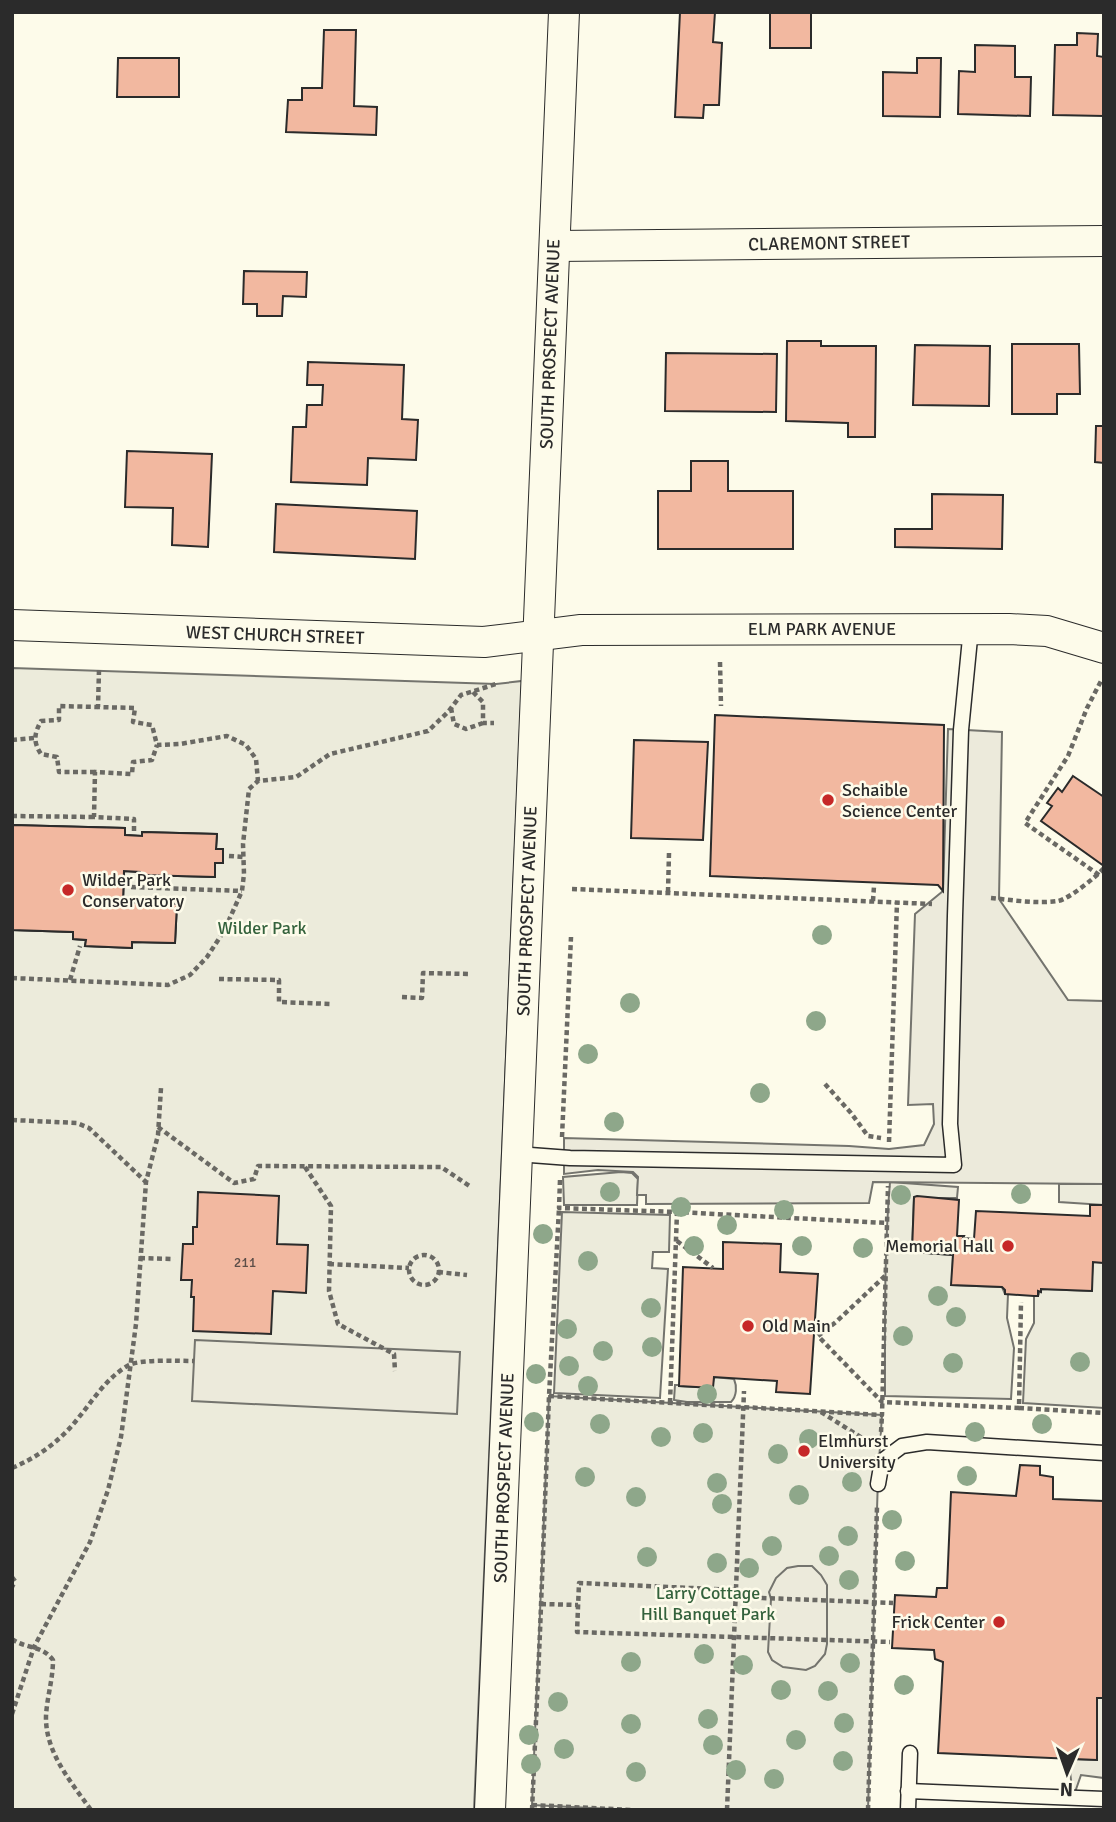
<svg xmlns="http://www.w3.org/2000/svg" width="1116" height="1822" font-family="Signika,sans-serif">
<rect width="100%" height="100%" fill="#fdfbea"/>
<g fill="#ecebdb" stroke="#74746e" stroke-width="2">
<polygon points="12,668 496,684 522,681 474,1810 12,1810"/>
<polygon points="621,1172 632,1173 638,1179 637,1205 564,1205 563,1177"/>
<path d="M890,1182L958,1187L957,1198H914L912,1252L953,1255L952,1285L1002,1287L1005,1294H1008L1007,1318L1014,1348L1011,1399L885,1396C885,1324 884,1253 890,1182Z"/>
<polygon points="1059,1184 1104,1184 1104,1205 1059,1202"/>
<polygon points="562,1212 670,1215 669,1252 653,1252 652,1268 668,1269 660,1398 554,1393"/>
<polygon points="1093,1262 1104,1263 1104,1408 1023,1403 1026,1339 1034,1323 1034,1296 1038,1296 1041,1289 1091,1291"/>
<path d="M714,1377L734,1379C737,1386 737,1396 731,1402H687L674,1400L675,1385H679L680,1386L712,1388Z"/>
<polygon points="549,1396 882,1415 878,1477 868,1810 631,1810 532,1805"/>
</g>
<g fill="#eceadb" stroke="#74746e" stroke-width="2">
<polygon points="948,729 1002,732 999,899 1068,1000 1104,1001 1104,1184 873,1182 869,1203 646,1204 646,1195 637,1195 638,1177 633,1172 598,1170 564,1174 564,1138 849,1146 889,1149 924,1145 934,1124 933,1104 908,1105 915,914 943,891"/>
<polygon points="195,1340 460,1352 457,1414 192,1401"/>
<polygon points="798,1566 812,1566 821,1575 827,1585 827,1644 825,1654 815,1666 806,1670 783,1667 772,1660 768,1652 771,1599 769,1592 776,1578 787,1568"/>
<polygon points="1097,1698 1104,1698 1104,1778 1081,1775 1073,1798 1070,1771 1065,1767 1065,1759 1097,1760"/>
</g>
<g fill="#f2b8a0" stroke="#2b2b2b" stroke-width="2">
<polygon points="680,12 715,12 713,42 722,43 719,105 704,105 703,118 675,117"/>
<rect x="770" y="13" width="41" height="35"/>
<polygon points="324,30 356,30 354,106 377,107 376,135 286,132 288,100 302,100 302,88 322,88"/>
<polygon points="1077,33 1098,34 1097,56 1104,57 1104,116 1053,115 1055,45 1077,45"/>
<polygon points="975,45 1015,46 1015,77 1031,77 1030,116 958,114 959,71 975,72"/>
<polygon points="118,58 179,58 179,97 117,97"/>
<polygon points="917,58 941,58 940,117 883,116 883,72 917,73"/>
<polygon points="244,271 307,272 306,297 283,296 282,316 257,316 257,304 243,304"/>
<polygon points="787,341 821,341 821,346 876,346 875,437 848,437 848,423 786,421"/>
<polygon points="1012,344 1079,344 1080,394 1057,394 1057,414 1012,414"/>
<polygon points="915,345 990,346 989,406 913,405"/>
<polygon points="666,353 777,354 776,412 665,411"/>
<polygon points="308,362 404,365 402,419 418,420 416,460 368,458 367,485 291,482 293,427 306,427 307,405 322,405 323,385 307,385"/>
<polygon points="1096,426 1104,426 1104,463 1095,462"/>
<polygon points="127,451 212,454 208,547 172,545 173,508 125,507"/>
<polygon points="691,461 728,461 728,491 793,491 793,549 658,549 658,491 691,491"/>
<polygon points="932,494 1003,495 1002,549 895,547 895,529 932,529"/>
<polygon points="276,504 417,511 415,559 274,552"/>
<polygon points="715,715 944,725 943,891 938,885 710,876"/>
<polygon points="634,740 708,742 703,840 631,838"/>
<polygon points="1073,776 1104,797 1104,866 1041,821 1052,806 1047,803 1058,788 1062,792"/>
<polygon points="12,825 125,828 125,835 142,836 142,832 217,834 216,849 223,849 223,863 215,863 215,877 140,875 140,872 124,871 123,902 177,904 175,943 132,942 132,948 85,946 86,940 73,939 73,932 12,930"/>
<polygon points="12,825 125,828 125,835 142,836 142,832 217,834 216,849 223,849 223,863 215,863 215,877 140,875 140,872 124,871 123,902 177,904 175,943 132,942 132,948 85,946 86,940 73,939 73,932 12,930"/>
<polygon points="198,1192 279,1196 277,1244 308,1245 306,1293 273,1291 271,1334 193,1331 194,1297 191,1297 192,1280 181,1280 183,1244 193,1244 193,1227 197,1227"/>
<polygon points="917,1196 959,1200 957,1236 964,1236 963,1238 974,1239 976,1211 1090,1216 1090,1205 1104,1205 1104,1263 1093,1262 1092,1291 1041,1289 1041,1292 1038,1291 1038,1296 1034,1296 1005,1294 1005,1290 1002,1287 951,1285 953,1255 912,1252 914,1197"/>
<polygon points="723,1242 781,1244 780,1272 818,1274 810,1394 776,1392 777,1381 714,1377 713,1388 679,1386 683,1267 723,1269"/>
<polygon points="1020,1465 1040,1466 1040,1475 1053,1477 1053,1499 1104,1501 1104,1698 1097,1698 1097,1760 938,1753 943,1662 935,1659 934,1650 892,1648 895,1595 936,1597 937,1588 947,1588 951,1492 1016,1496"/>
</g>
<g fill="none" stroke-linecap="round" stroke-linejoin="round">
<defs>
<g id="lane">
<polyline points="517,1154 570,1158 954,1165 950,1124 955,916 961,730 971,628"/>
<polyline points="878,1484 882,1461 902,1446 927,1442 1104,1453"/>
<polyline points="908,1791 1104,1799"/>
<polyline points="908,1810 910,1753"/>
</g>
<g id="street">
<polyline points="555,246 1104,241"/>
<polyline points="12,625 484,642 581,630 1009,629 1047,631 1104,648"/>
<polyline points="490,1810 564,12"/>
</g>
</defs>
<use href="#lane" stroke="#2b2b2b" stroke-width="17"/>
<use href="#street" stroke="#2b2b2b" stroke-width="32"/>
<g stroke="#6a6964" stroke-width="4.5" stroke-dasharray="5 3.5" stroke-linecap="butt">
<polyline points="720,662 721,706"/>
<polyline points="99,670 98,707 135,708 133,722 152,725 157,745 180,744 227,736 246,745 256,759 258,781"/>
<polyline points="473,692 483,702 483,723 494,723"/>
<polyline points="451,708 454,724 466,729 483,723"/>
<polyline points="12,740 35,738"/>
<path d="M95,772H59L57,757L41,754C33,742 34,734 41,721L59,720V706L98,707"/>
<polyline points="12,816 94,817"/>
<polyline points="134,831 134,819 94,817 95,772 132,774 133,762 152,760 157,745"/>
<polyline points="229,856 243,857"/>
<polyline points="1099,875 1025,823 1068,756 1087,708 1101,681"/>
<polyline points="131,887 242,891"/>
<polyline points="572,889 932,904"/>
<polyline points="668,892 669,853"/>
<path d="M991,898C1012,900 1037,904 1058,901C1069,899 1096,877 1104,868"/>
<polyline points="873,901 874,886"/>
<polyline points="12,978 168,985 190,975 207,957 224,931 242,891 244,874 243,844 249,789 258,781 296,777 330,754 428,731 448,712 461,695 496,684"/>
<polyline points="219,979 279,980 279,1002 331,1004"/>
<polyline points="70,980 80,946"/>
<polyline points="402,997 422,998 423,973 469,974"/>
<polyline points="825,1084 851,1113 868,1136 881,1138"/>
<polyline points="12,1120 77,1123 89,1128 146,1182"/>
<polyline points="158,1127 234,1183 254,1179 258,1166 441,1167 471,1187"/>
<polyline points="562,1137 571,937"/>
<polyline points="889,1142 897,902"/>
<polyline points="305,1167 331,1206 329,1291 338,1324 394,1354 395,1371"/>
<polyline points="560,1180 559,1208 677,1212 887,1223"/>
<polyline points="677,1241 713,1268"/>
<circle cx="424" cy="1270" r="15"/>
<polyline points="140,1258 174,1259"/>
<polyline points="329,1264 409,1268"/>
<polyline points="438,1272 467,1275"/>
<polyline points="885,1276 836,1322 818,1336 882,1402 1019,1408 1021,1302"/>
<polyline points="549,1396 882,1415 888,1186"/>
<polyline points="670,1403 677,1212"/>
<polyline points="1019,1408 1104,1413"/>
<polyline points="821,1412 870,1443"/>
<polyline points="881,1432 882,1415"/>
<path d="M12,1468C33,1459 50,1448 66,1432C87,1411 102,1380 129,1365C142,1359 178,1361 194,1361"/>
<polyline points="12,1577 15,1581 12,1587"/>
<polyline points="736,1590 579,1583 577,1632 890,1642"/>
<polyline points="736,1597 893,1603"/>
<polyline points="541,1604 578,1605"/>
<path d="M12,1639C26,1649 42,1645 53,1660C53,1679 47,1697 46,1716C45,1752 71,1782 91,1810"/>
<polyline points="12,1714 34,1647 90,1542 108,1490 121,1437 136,1324 146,1182 158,1135 161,1088"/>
<polyline points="532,1805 631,1810"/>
<polyline points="532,1810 540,1632 549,1396 559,1208"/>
<polyline points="727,1810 744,1391"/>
<polyline points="868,1810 877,1507"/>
</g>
<use href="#lane" stroke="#fdfbea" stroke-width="14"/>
<use href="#street" stroke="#fdfbea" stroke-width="30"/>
</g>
<g fill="#8ea78a">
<circle cx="822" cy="935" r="10"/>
<circle cx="630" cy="1003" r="10"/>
<circle cx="816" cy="1021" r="10"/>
<circle cx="588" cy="1054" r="10"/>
<circle cx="760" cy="1093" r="10"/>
<circle cx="614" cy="1122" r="10"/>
<circle cx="610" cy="1192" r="10"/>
<circle cx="1021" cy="1194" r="10"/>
<circle cx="901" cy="1195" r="10"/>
<circle cx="681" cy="1207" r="10"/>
<circle cx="784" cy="1210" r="10"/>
<circle cx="727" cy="1225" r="10"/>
<circle cx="543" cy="1234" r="10"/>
<circle cx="694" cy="1246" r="10"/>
<circle cx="802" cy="1246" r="10"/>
<circle cx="863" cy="1248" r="10"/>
<circle cx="588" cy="1261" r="10"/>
<circle cx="938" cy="1296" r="10"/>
<circle cx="651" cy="1308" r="10"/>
<circle cx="956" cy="1317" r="10"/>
<circle cx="567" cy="1329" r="10"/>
<circle cx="903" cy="1336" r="10"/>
<circle cx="652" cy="1347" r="10"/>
<circle cx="603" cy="1351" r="10"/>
<circle cx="1080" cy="1362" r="10"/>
<circle cx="953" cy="1363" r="10"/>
<circle cx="569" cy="1366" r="10"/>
<circle cx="536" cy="1374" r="10"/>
<circle cx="588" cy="1386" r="10"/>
<circle cx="707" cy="1394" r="10"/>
<circle cx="534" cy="1422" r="10"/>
<circle cx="600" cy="1424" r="10"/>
<circle cx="1042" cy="1424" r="10"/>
<circle cx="975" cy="1432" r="10"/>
<circle cx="703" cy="1433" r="10"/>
<circle cx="661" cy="1437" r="10"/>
<circle cx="809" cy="1439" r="10"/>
<circle cx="778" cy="1454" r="10"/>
<circle cx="967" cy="1476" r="10"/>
<circle cx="585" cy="1477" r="10"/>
<circle cx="852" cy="1482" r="10"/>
<circle cx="717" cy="1483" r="10"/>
<circle cx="799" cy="1495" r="10"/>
<circle cx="636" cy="1497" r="10"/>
<circle cx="722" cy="1504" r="10"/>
<circle cx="892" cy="1520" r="10"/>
<circle cx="848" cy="1536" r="10"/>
<circle cx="772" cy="1546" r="10"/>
<circle cx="829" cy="1556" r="10"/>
<circle cx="647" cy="1557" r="10"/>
<circle cx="905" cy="1561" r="10"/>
<circle cx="717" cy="1563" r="10"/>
<circle cx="749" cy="1568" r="10"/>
<circle cx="849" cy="1580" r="10"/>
<circle cx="704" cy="1654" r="10"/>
<circle cx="631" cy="1662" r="10"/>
<circle cx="850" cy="1663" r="10"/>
<circle cx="743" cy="1665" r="10"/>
<circle cx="904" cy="1685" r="10"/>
<circle cx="781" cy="1690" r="10"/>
<circle cx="828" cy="1691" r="10"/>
<circle cx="558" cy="1702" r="10"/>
<circle cx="708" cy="1719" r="10"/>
<circle cx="844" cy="1723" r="10"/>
<circle cx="631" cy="1724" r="10"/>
<circle cx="529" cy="1735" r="10"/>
<circle cx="796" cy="1740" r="10"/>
<circle cx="713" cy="1745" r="10"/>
<circle cx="564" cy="1749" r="10"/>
<circle cx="843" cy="1761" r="10"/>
<circle cx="531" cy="1764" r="10"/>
<circle cx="736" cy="1770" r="10"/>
<circle cx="636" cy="1772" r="10"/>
<circle cx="774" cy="1779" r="10"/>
</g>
<g fill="#c62828" stroke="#fdfbea" stroke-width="2.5">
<circle cx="828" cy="800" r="7"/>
<circle cx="68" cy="890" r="7"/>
<circle cx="1008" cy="1246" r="7"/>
<circle cx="748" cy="1326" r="7"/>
<circle cx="804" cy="1451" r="7"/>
<circle cx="999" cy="1622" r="7"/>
</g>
<g text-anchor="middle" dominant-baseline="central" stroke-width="5" stroke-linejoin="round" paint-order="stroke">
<g font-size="14" fill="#5d4e48">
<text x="245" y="1262">211</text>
</g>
<g font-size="18" fill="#2b2b2b" stroke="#fdfbea">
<text transform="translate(829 243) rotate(-1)">CLAREMONT STREET</text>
<text transform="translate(550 344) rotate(-88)">SOUTH PROSPECT AVENUE</text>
<text x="822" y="629">ELM PARK AVENUE</text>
<text transform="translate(275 635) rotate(2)">WEST CHURCH STREET</text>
<text transform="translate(527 911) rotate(-88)">SOUTH PROSPECT AVENUE</text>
<text transform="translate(504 1478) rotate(-88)">SOUTH PROSPECT AVENUE</text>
</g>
<g font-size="18" fill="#2b2b2b" stroke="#fdfbea" text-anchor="start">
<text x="842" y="790">Schaible<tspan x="842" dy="21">Science Center</tspan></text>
<text x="82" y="880">Wilder Park<tspan x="82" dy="21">Conservatory</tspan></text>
<text x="994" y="1246" text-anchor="end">Memorial Hall</text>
<text x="762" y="1326">Old Main</text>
<text x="818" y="1441">Elmhurst<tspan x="818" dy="21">University</tspan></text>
<text x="985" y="1622" text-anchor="end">Frick Center</text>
</g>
<g font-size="18" fill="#34623c" stroke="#fdfbea">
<text x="262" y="928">Wilder Park</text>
<text x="708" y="1593">Larry Cottage<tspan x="708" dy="21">Hill Banquet Park</tspan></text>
</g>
</g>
<rect width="1116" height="1822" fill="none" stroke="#2b2b2b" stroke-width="28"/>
<g transform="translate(1067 1773) rotate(182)" stroke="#fdfbea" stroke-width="5" paint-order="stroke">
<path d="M0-5L12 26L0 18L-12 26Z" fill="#2b2b2b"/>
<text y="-10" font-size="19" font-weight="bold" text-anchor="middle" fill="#2b2b2b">N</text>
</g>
</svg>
